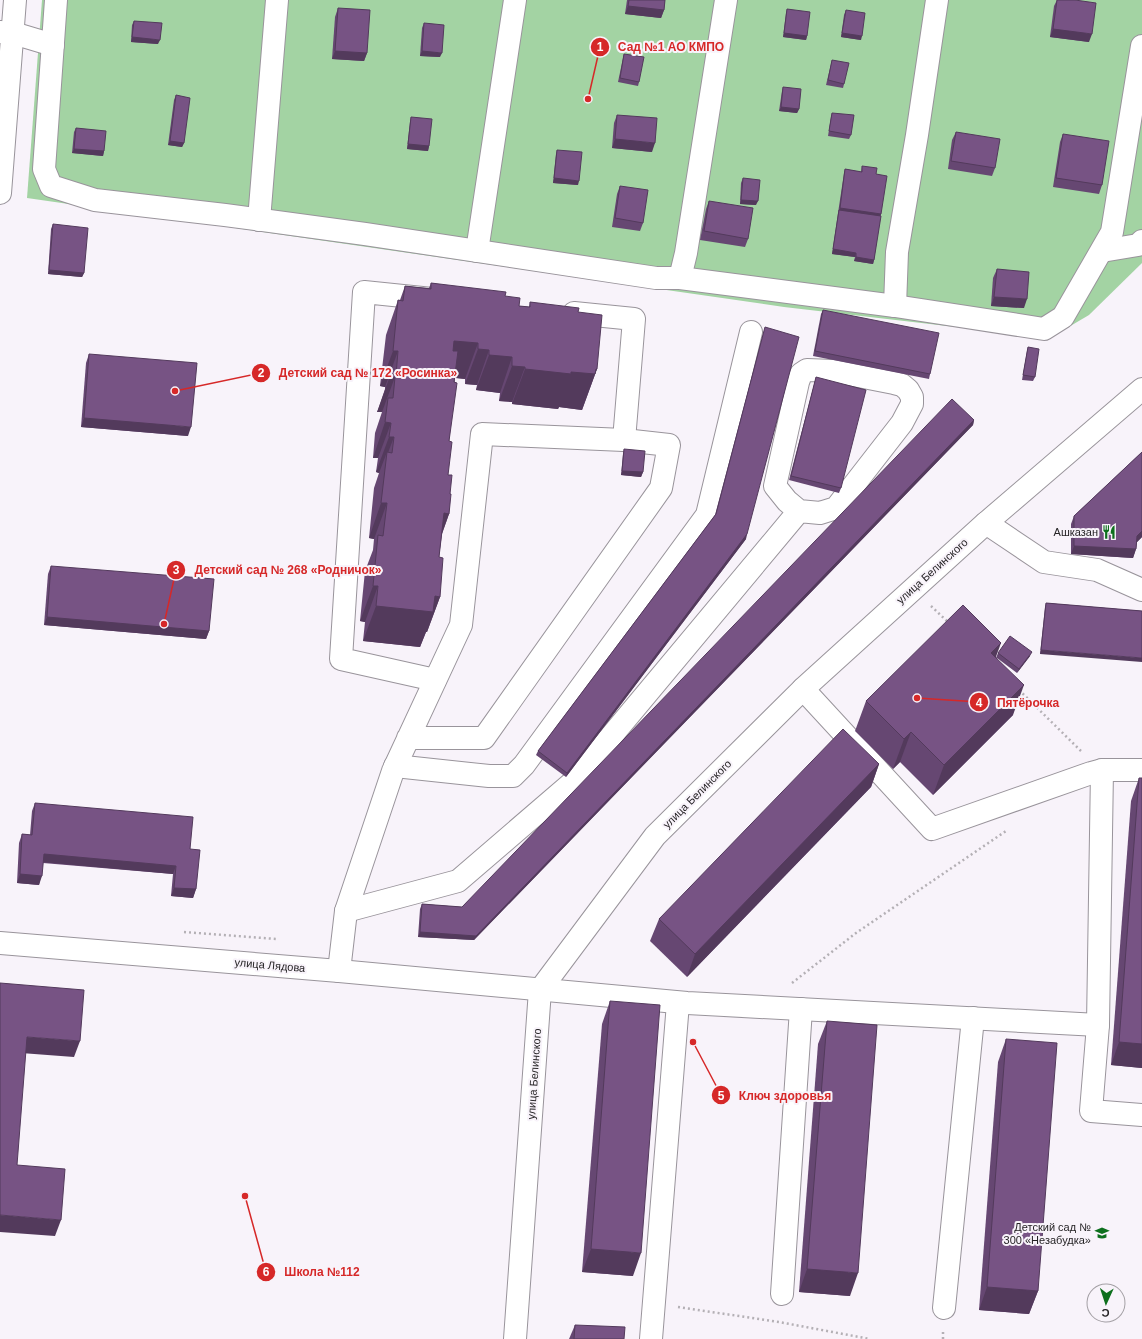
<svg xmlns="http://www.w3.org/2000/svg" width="1142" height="1339" font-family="Arial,sans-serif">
<rect width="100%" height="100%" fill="#f8f3fa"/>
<polygon fill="#a3d3a3" points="42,0 1142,0 1142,263 1089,315 1050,338 784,307 27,198"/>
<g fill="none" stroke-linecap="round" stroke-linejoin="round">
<defs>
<g id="minor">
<polyline points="56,0 44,169 51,186 95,200 225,215 365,234 656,278 680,278 895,306 1044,329 1063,317 1112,232 1142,46"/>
<polyline points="0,32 13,33 53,45"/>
<polyline points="259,220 277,0"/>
<polyline points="477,251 515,0"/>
<polyline points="1102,251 1138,245 1142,241"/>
<polyline points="680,278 686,253 726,0"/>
<polyline points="432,299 364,292 341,659 435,680"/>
<polyline points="895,306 897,252 917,135 937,0"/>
<polyline points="574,313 634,319 624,440"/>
<polyline points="986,523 1044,562 1097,570 1142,590"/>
<polyline points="803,689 932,829 1091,773 1102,770 1142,770"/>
<polyline points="395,766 489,776 513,776 524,765 707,515 751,332"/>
<polyline points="1102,770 1098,1025 1091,1111 1142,1115"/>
<polyline points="346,911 458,881 573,782 799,511 820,513 836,508 902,423 912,404 912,397 908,390 902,385 894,383 833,371 807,370 801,374 798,382 775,486 787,501 799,511"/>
<polyline points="0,943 339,971 687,1003 1098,1025"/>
<polyline points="339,971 346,911 393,771 461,625 482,434 624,440 669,445 661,488 484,738 408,738"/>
<polyline points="782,1294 801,1009"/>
<polyline points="944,1308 973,1018"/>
<polyline points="515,1339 540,990 655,836 803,689 986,523 1142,389"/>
<polyline points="651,1339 678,1003"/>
</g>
<polyline id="major" points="0,193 15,0"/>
</defs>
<use href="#minor" stroke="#99949b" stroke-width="24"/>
<use href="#major" stroke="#99949b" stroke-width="24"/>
<g stroke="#b4b0b5" stroke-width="2.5" stroke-dasharray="2 3" stroke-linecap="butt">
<polyline points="931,606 949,623"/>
<polyline points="1019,690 1081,751"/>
<polyline points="184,932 277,939"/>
<polyline points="792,983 856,933 1006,831"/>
<polyline points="678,1307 779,1322 870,1339"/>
<polyline points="943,1339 943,1332"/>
</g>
<use href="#minor" stroke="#fff" stroke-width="22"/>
<use href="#major" stroke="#fff" stroke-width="22"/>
</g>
<g fill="#664772">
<polygon points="627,0 665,0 664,10 661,18 625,14"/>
<polygon points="1057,0 1075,0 1089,42 1050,37 1054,6"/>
<polygon points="338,8 367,53 364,61 332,59 335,17"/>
<polygon points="787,9 807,36 806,40 783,37 786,13"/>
<polygon points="846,10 861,40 841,37 844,15"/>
<polygon points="134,21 158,44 131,42 132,25"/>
<polygon points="424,23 440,57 420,56 422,28"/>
<polygon points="624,54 639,82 638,86 618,82 623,58"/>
<polygon points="832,60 844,84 843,88 826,85 831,64"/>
<polygon points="783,87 799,109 797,113 779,111 782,91"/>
<polygon points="176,95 184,143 182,147 168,145 174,100"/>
<polygon points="832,113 851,135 849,139 828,136 831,117"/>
<polygon points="617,115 652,152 612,148 614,123"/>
<polygon points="411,117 429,146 428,151 407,149 410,122"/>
<polygon points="76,128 104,151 103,156 72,153 74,132"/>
<polygon points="956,132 995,168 992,176 948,169 952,140"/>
<polygon points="1063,134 1102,185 1099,194 1053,187 1060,142"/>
<polygon points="557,150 578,185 553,183 556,154"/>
<polygon points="862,166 876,174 881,214 874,260 873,264 854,261 855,257 832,254 838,213 844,173 845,169 861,172"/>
<polygon points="743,178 756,205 740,204 741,183"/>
<polygon points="620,186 643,223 640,231 612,227 617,194"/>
<polygon points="709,201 748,239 745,247 700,240 706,209"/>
<polygon points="53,224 84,273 82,277 48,274 51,229"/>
<polygon points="997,269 1024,308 991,306 993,278"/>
<polygon points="431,283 505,296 519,306 529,307 530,302 578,312 597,369 582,410 559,407 558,409 512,404 512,402 499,401 500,393 476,390 477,385 465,384 465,379 455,378 449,441 448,475 450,494 449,514 442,534 439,557 440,597 427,632 426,632 420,647 363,641 365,622 360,621 365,571 373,550 374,539 369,538 374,488 379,473 376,472 378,458 373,458 375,433 382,412 377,412 378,410 385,389 385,387 380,386 386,335 398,300 400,300 405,286 429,288"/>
<polygon points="823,310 930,374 929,379 813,356 821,314"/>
<polygon points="765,327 746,539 566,777 536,755 538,751 715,515"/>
<polygon points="1028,347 1035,377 1033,381 1022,380 1027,351"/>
<polygon points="89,354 188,436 81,427 86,363"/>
<polygon points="816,377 841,488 839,493 789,480"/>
<polygon points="974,420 973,425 474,940 418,937 420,909 422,904 462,907"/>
<polygon points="624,449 643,472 641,477 621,475 623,454"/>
<polygon points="1142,452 1142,537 1137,542 1136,549 1133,558 1071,554 1071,524 1074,516"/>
<polygon points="51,566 209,631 206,639 44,625 48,574"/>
<polygon points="1046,603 1142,611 1040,654 1045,607"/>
<polygon points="998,653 1030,656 1017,673 997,658 1013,715 933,795 900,762 893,769 855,731 866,701 996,658"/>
<polygon points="879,764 871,787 687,977 650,941 659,919"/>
<polygon points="1139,778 1142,1068 1111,1065 1131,801"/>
<polygon points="35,803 190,849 196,889 193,898 171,896 173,874 43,863 39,885 17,883 19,843 22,834 30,835 32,811"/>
<polygon points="610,1001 633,1276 582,1272 602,1024"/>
<polygon points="827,1021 850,1296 799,1292 818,1044"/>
<polygon points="1006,1039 1038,1291 1029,1314 979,1310 998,1062"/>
<polygon points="575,1325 624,1339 569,1339"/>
</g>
<g fill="#533a5c">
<polygon points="628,6 664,10 661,18 625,14"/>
<polygon points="1053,29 1092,34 1089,42 1050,37"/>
<polygon points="784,33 807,36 806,40 783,37"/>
<polygon points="842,33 862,36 861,40 841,37"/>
<polygon points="132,37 160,40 158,44 131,42"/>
<polygon points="335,51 367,53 364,61 332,59"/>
<polygon points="422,51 442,53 440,57 420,56"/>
<polygon points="781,107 799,109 797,113 779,111"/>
<polygon points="615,139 655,143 652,152 612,148"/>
<polygon points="170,141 184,143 182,147 168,145"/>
<polygon points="408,144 429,146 428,151 407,149"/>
<polygon points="74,149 104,151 103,156 72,153"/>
<polygon points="554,178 579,181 578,185 553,183"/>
<polygon points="741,200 758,201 756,205 740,204"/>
<polygon points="840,208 881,214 879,219 839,210 838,212"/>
<polygon points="833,249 856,253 855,257 832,254"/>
<polygon points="856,257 874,260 873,264 854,261"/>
<polygon points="49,270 84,273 82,277 48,274"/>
<polygon points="994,297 1027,299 1024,308 991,306"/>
<polygon points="454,341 478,343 465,379 441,376"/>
<polygon points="478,349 489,350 477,385 465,384"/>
<polygon points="393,351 398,351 385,387 380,386"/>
<polygon points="489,355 512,357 500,393 476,390"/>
<polygon points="512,366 525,367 512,402 499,401"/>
<polygon points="525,369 571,372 597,369 582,410 559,407 558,409 512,404"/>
<polygon points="390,376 395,377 382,412 377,412"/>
<polygon points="84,418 191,427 188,436 81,427"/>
<polygon points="974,420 973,425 474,940 418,937 420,932 476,936"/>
<polygon points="385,422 391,423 378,458 373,458"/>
<polygon points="389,437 394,437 386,458 387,452 379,473 376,472"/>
<polygon points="622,471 643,472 641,477 621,475"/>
<polygon points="381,503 387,503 374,539 369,538"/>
<polygon points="444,513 449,514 436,550"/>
<polygon points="1142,531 1142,537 1134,545 1137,536"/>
<polygon points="747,534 746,539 566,777 567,773"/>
<polygon points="1074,546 1136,549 1133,558 1071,554"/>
<polygon points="373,586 378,586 365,622 360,621"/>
<polygon points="435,596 440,597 427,632 426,632 420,647 363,641 376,606"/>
<polygon points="47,617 209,631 206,639 44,625"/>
<polygon points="1001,643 990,673 991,653"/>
<polygon points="1041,650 1142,658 1142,662 1040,654"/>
<polygon points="1032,652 1030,656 1017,673 1019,669"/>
<polygon points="1024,685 1013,715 933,795 944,765"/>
<polygon points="911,732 900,762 893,769 904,739"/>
<polygon points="879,764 871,787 687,977 695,954"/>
<polygon points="44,854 176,866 173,874 41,862"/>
<polygon points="20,874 42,876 39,885 17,883"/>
<polygon points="174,888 196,889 193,898 171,896"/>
<polygon points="27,1037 80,1041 74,1057 21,1053"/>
<polygon points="1119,1042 1142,1044 1142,1068 1111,1065"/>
<polygon points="0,1215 61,1220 55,1236 0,1232"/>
<polygon points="591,1249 641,1253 633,1276 582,1272"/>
<polygon points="807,1269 858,1273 850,1296 799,1292"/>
<polygon points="987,1287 1038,1291 1029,1314 979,1310"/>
</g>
<g fill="#775384" stroke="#533a5c">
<polygon points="629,0 665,0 664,10 628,6"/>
<polygon points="1057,0 1075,0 1096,3 1092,34 1053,29"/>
<polygon points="338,8 370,10 367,53 335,51"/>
<polygon points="787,9 810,12 807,36 784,33"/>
<polygon points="846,10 865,13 862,36 842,33"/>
<polygon points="134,21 162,23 160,40 132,37"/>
<polygon points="424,23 444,25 442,53 422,51"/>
<polygon points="624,54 644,57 639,82 620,78"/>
<polygon points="832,60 849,63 844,84 828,80"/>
<polygon points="783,87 801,89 799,109 781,107"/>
<polygon points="176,95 190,98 184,143 170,141"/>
<polygon points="832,113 854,115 851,135 829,131"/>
<polygon points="617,115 657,118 655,143 615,139"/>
<polygon points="411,117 432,119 429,146 408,144"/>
<polygon points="76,128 106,131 104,151 74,149"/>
<polygon points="956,132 1000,139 995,168 951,161"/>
<polygon points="1063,134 1109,141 1102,185 1056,178"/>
<polygon points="557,150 582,152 579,181 554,178"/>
<polygon points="862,166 877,168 876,174 887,176 881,214 840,208 845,169 862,172"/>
<polygon points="743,178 760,180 758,201 741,200"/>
<polygon points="620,186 648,190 643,223 615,218"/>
<polygon points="709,201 753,208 748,239 704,231"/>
<polygon points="839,210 881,216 874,260 856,257 856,253 833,249"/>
<polygon points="53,224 88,228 84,273 49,270"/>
<polygon points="997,269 1029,272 1027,299 994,297"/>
<polygon points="431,283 506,292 505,296 520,298 519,306 530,307 530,302 579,308 578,312 602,315 597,369 596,369 595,374 571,372 571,374 525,369 525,367 512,366 512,357 489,355 489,350 478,349 478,343 454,341 453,351 458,351 454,382 457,383 449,441 452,442 448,475 452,475 450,494 451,494 449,514 444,513 439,557 443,558 440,597 435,596 433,612 376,606 378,586 373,586 378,535 383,536 387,503 381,503 387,452 392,453 394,437 389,437 391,423 385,422 388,398 393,398 395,377 390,376 390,374 396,375 398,351 393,351 398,300 403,301 405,286 431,289"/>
<polygon points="823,310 939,333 930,374 815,351"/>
<polygon points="765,327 799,337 747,534 567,773 538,751 716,514"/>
<polygon points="1028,347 1039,349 1035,377 1023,375"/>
<polygon points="89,354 197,363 191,427 84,418"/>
<polygon points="816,377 866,390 841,488 791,476"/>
<polygon points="952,399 974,420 476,936 420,932 422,904 462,907"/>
<polygon points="624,449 645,451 643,472 622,471"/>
<polygon points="1142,452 1142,531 1137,536 1136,549 1074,546 1074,516"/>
<polygon points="51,566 214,579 209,631 47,617"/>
<polygon points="1046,603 1142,611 1142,658 1041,650"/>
<polygon points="963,605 1001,643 991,653 1024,685 944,765 911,732 904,739 866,701"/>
<polygon points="1010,636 1032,652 1019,669 998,653"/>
<polygon points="843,729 879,764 695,954 659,919"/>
<polygon points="1139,778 1142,778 1142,1044 1119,1042"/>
<polygon points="35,803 193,817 190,849 200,850 196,889 174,888 176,866 44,854 42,876 20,874 22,834 32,835"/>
<polygon points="0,983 84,990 80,1041 27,1037 17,1165 65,1169 61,1220 0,1215"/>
<polygon points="610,1001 660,1005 641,1253 591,1249"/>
<polygon points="827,1021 877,1025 858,1273 807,1269"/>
<polygon points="1006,1039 1057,1043 1038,1291 987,1287"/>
<polygon points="575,1325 625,1327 624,1339 574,1339"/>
</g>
<defs>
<symbol id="restaurant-bare" viewBox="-9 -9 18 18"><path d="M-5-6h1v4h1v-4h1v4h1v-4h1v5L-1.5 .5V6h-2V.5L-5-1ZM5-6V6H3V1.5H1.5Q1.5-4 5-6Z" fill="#0d6f1d" stroke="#f8f3fa" stroke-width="2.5" paint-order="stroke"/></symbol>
<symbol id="school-bare" viewBox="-9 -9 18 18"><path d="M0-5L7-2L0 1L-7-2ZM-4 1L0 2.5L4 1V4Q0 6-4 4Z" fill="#0d6f1d" stroke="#f8f3fa" stroke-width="2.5" paint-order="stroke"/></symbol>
</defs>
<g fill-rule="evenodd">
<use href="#restaurant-bare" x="1099" y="522" width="20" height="20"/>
<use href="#school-bare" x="1092" y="1223" width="20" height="20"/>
</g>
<g text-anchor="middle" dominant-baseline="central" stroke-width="4" stroke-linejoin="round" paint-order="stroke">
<g font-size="11" fill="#252325" stroke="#f8f3fa" text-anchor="end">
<text x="1098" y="532">Ашказан</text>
<text x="1091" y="1227">Детский сад №<tspan x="1091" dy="13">300 «Незабудка»</tspan></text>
</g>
<g font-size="11" fill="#252325" stroke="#f8f3fa">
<text transform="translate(932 571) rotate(-42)">улица Белинского</text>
<text transform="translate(697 794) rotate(-45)">улица Белинского</text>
<text transform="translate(270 965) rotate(5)">улица Лядова</text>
<text transform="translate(534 1074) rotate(-86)">улица Белинского</text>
</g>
</g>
<path fill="none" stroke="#d62828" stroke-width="1.5" d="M588 99L600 47M175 391L261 373M164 624L176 570M917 698L979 702M693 1042L721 1095M245 1196L266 1272"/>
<g fill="#d62828" stroke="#f8f3fa" stroke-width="1.5">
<circle cx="588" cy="99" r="4"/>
<circle cx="175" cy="391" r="4"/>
<circle cx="164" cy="624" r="4"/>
<circle cx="917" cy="698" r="4"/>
<circle cx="693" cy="1042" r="4"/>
<circle cx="245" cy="1196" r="4"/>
<circle cx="600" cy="47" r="10"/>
<circle cx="261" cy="373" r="10"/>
<circle cx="176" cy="570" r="10"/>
<circle cx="979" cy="702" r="10"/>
<circle cx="721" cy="1095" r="10"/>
<circle cx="266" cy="1272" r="10"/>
</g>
<g font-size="12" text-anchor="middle" font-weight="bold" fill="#fff">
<text x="600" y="51">1</text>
<text x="261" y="377">2</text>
<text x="176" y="574">3</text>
<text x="979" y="707">4</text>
<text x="721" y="1100">5</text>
<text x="266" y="1276">6</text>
</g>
<g font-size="12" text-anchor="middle" font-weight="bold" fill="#d62828" stroke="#f8f3fa" stroke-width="4" stroke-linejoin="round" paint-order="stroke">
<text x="671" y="51">Сад №1 АО КМПО</text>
<text x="368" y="377">Детский сад № 172 «Росинка»</text>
<text x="288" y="574">Детский сад № 268 «Родничок»</text>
<text x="1028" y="707">Пятёрочка</text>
<text x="785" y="1100">Ключ здоровья</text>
<text x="322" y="1276">Школа №112</text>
</g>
<g transform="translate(1106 1303) rotate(183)"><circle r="19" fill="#f8f3fa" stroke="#a4a0a5"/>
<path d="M0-3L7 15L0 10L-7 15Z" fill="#0d6f1d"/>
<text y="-6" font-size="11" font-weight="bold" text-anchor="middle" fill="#252325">С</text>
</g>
</svg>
